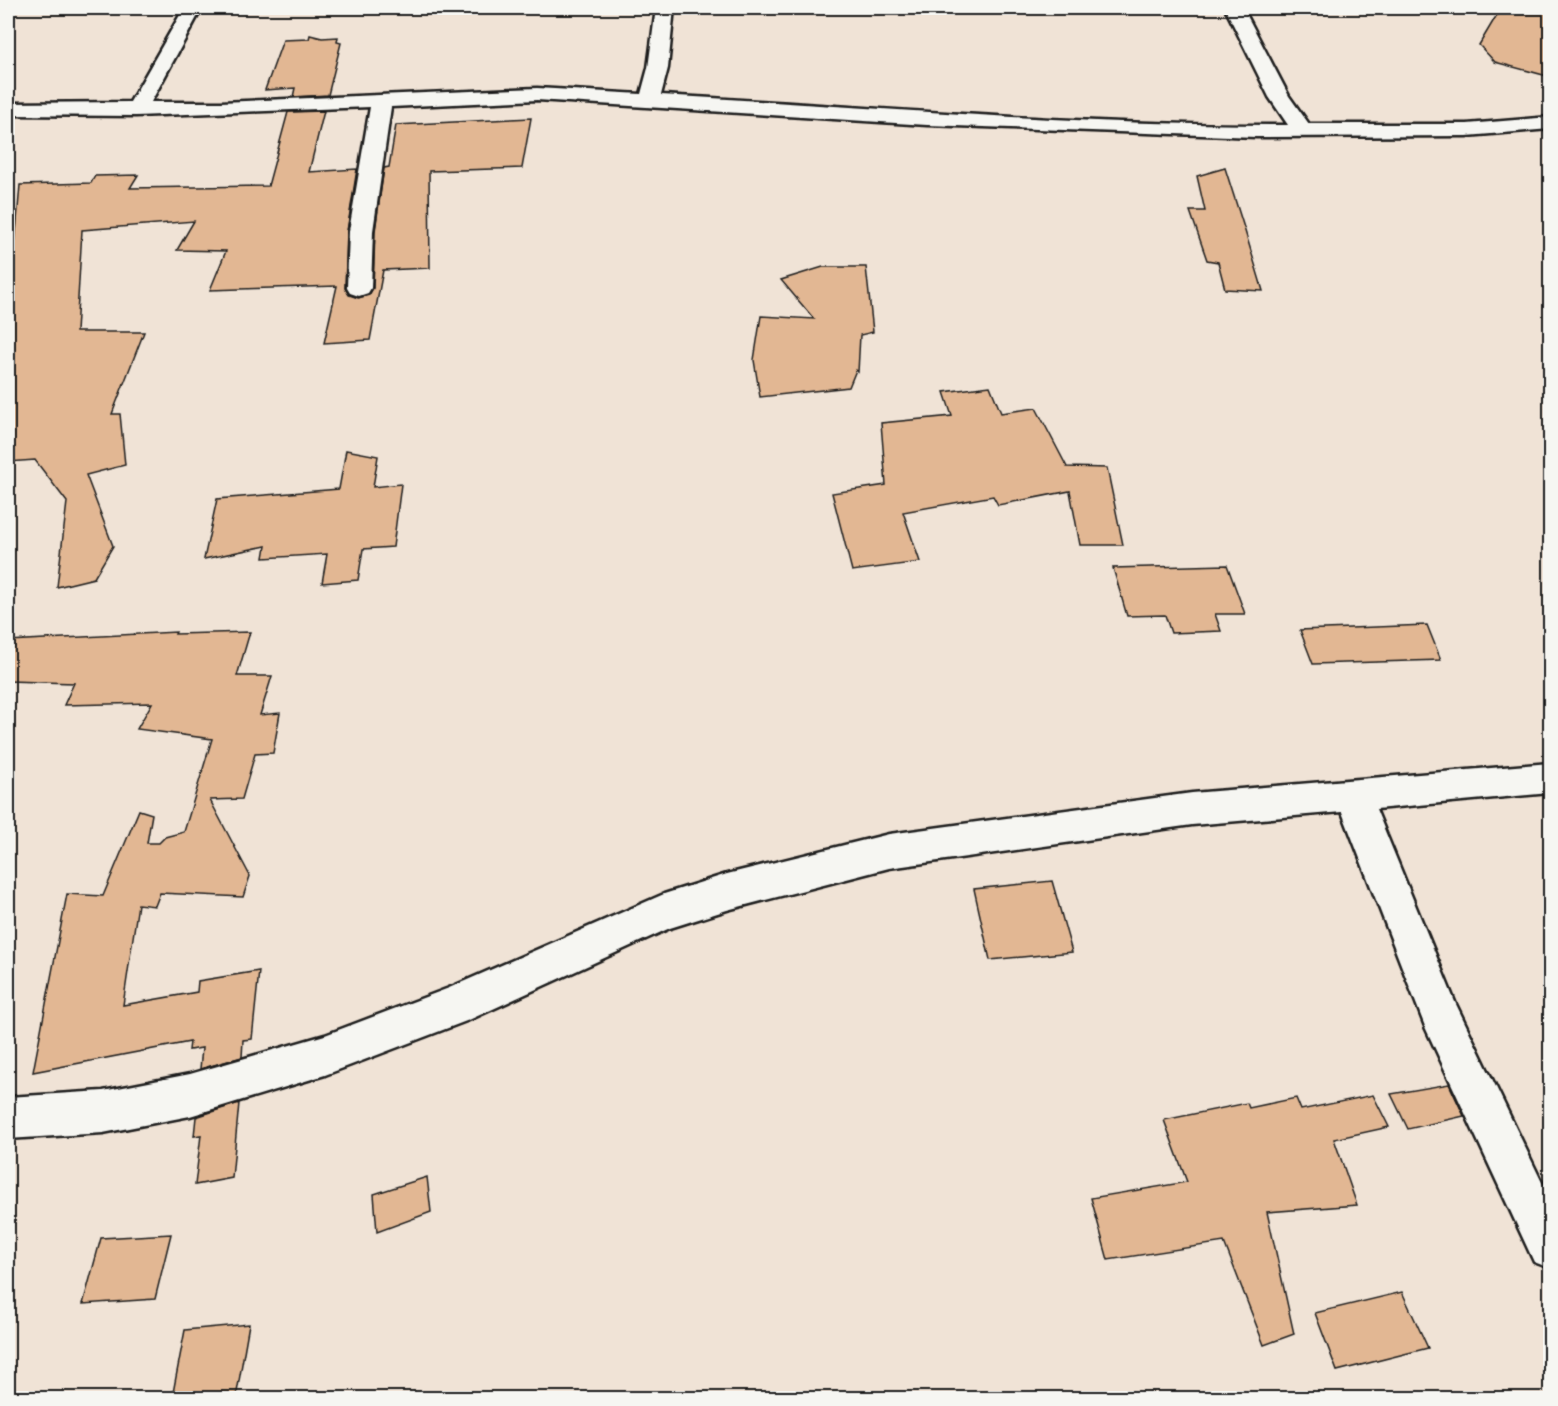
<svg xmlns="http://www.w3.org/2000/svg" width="1558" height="1406" font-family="Sriracha,sans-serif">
<rect width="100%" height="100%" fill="#f0e3d6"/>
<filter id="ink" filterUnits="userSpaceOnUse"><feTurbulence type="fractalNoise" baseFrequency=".0167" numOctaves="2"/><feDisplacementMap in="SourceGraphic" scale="12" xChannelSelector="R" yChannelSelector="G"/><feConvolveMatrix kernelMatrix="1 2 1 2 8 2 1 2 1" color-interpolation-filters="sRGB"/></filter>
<g filter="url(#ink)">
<g fill="#e2b793" stroke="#1c1c1c" stroke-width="1.5">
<polygon points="1501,8 1551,8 1551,77 1495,62 1479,45"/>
<polygon points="310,35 322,38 338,37 337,42 341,43 328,95 293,97 295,88 265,90 283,40 309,39"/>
<polygon points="324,111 309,172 357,169 347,231 345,288 349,295 358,298 369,295 373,288 375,231 384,168 389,167 396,125 531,118 522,168 429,171 430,268 383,270 370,340 324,343 337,286 210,290 226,251 177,250 194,221 82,230 76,332 144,332 112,414 120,414 125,465 86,475 113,546 94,578 57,587 67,502 35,460 8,462 8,269 13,268 20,185 91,183 95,176 138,175 130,188 268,186 288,112"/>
<polygon points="1225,168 1245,231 1263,291 1225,289 1218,262 1207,260 1190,211 1205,211 1197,176"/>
<polygon points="823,267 866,267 873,332 860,335 858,372 856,370 849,387 760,397 754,360 761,316 814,319 781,280"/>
<polygon points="990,386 1001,413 1036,408 1067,467 1107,468 1123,545 1080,545 1070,491 998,505 993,496 903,512 920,562 852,571 832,493 886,485 881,423 952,416 944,392"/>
<polygon points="346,450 378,456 373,487 401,484 393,547 363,549 358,580 322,583 327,554 264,558 266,546 204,559 217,499 339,489"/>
<polygon points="1227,565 1245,614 1215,614 1221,631 1171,633 1165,615 1127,616 1113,568"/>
<polygon points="1427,625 1441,660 1313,664 1300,630"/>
<polygon points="176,632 175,634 250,632 237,676 272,676 260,715 280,713 273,753 255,754 242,799 210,800 250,876 243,897 160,893 155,906 138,904 123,1005 197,992 198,981 259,971 252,1039 243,1040 242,1057 200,1069 202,1048 189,1050 190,1042 33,1072 67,894 103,896 139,810 152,814 147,843 159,843 165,837 184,832 212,739 137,729 152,703 64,705 74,683 8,681 8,641"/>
<polygon points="1052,881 1072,952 990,960 974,889"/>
<polygon points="1449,1084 1464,1116 1408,1129 1391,1094"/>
<polygon points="1373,1095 1389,1127 1334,1139 1357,1205 1267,1212 1294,1334 1264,1345 1224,1242 1108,1260 1091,1198 1187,1182 1164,1120 1247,1103 1249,1108 1296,1098 1301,1110"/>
<polygon points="239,1103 232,1178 195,1185 201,1135 194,1136 196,1117"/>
<polygon points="427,1177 431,1212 377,1232 374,1194"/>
<polygon points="171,1234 155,1299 83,1304 101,1238"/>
<polygon points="1402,1292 1428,1348 1337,1371 1315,1313"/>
<polygon points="249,1324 236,1398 172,1398 185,1330"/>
</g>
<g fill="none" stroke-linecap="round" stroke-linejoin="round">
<defs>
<g id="minor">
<path d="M184,8H202L151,102H221L537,88L641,94L648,68L656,8H674L668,68L661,95C870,107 1079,126 1288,125L1269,97L1225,8H1243L1289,96L1309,124H1467L1550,117V129L1467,136L1256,137L927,125L537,100L391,107L373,231L371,288L368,293L359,296L350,293L347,288L349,231L370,107L136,116L8,115V103L130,102Z"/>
<polygon points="1550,763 1550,793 1376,809 1455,1002 1550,1199 1550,1268 1534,1262 1426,1029 1342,812 1192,825 889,868 727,910 670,928 469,1020 325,1075 190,1116 103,1133 8,1139 8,1097 103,1091 190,1074 325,1035 449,988 664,894 727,874 889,834 1192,793"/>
</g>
</defs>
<use href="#minor" stroke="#1c1c1c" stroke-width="5"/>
<use href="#minor" fill="#f6f6f2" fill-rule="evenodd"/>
</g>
</g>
<rect width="1558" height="1406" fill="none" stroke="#f6f6f2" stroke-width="30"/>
<rect x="15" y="15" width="1528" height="1376" fill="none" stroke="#1c1c1c" stroke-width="2" filter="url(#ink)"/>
</svg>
